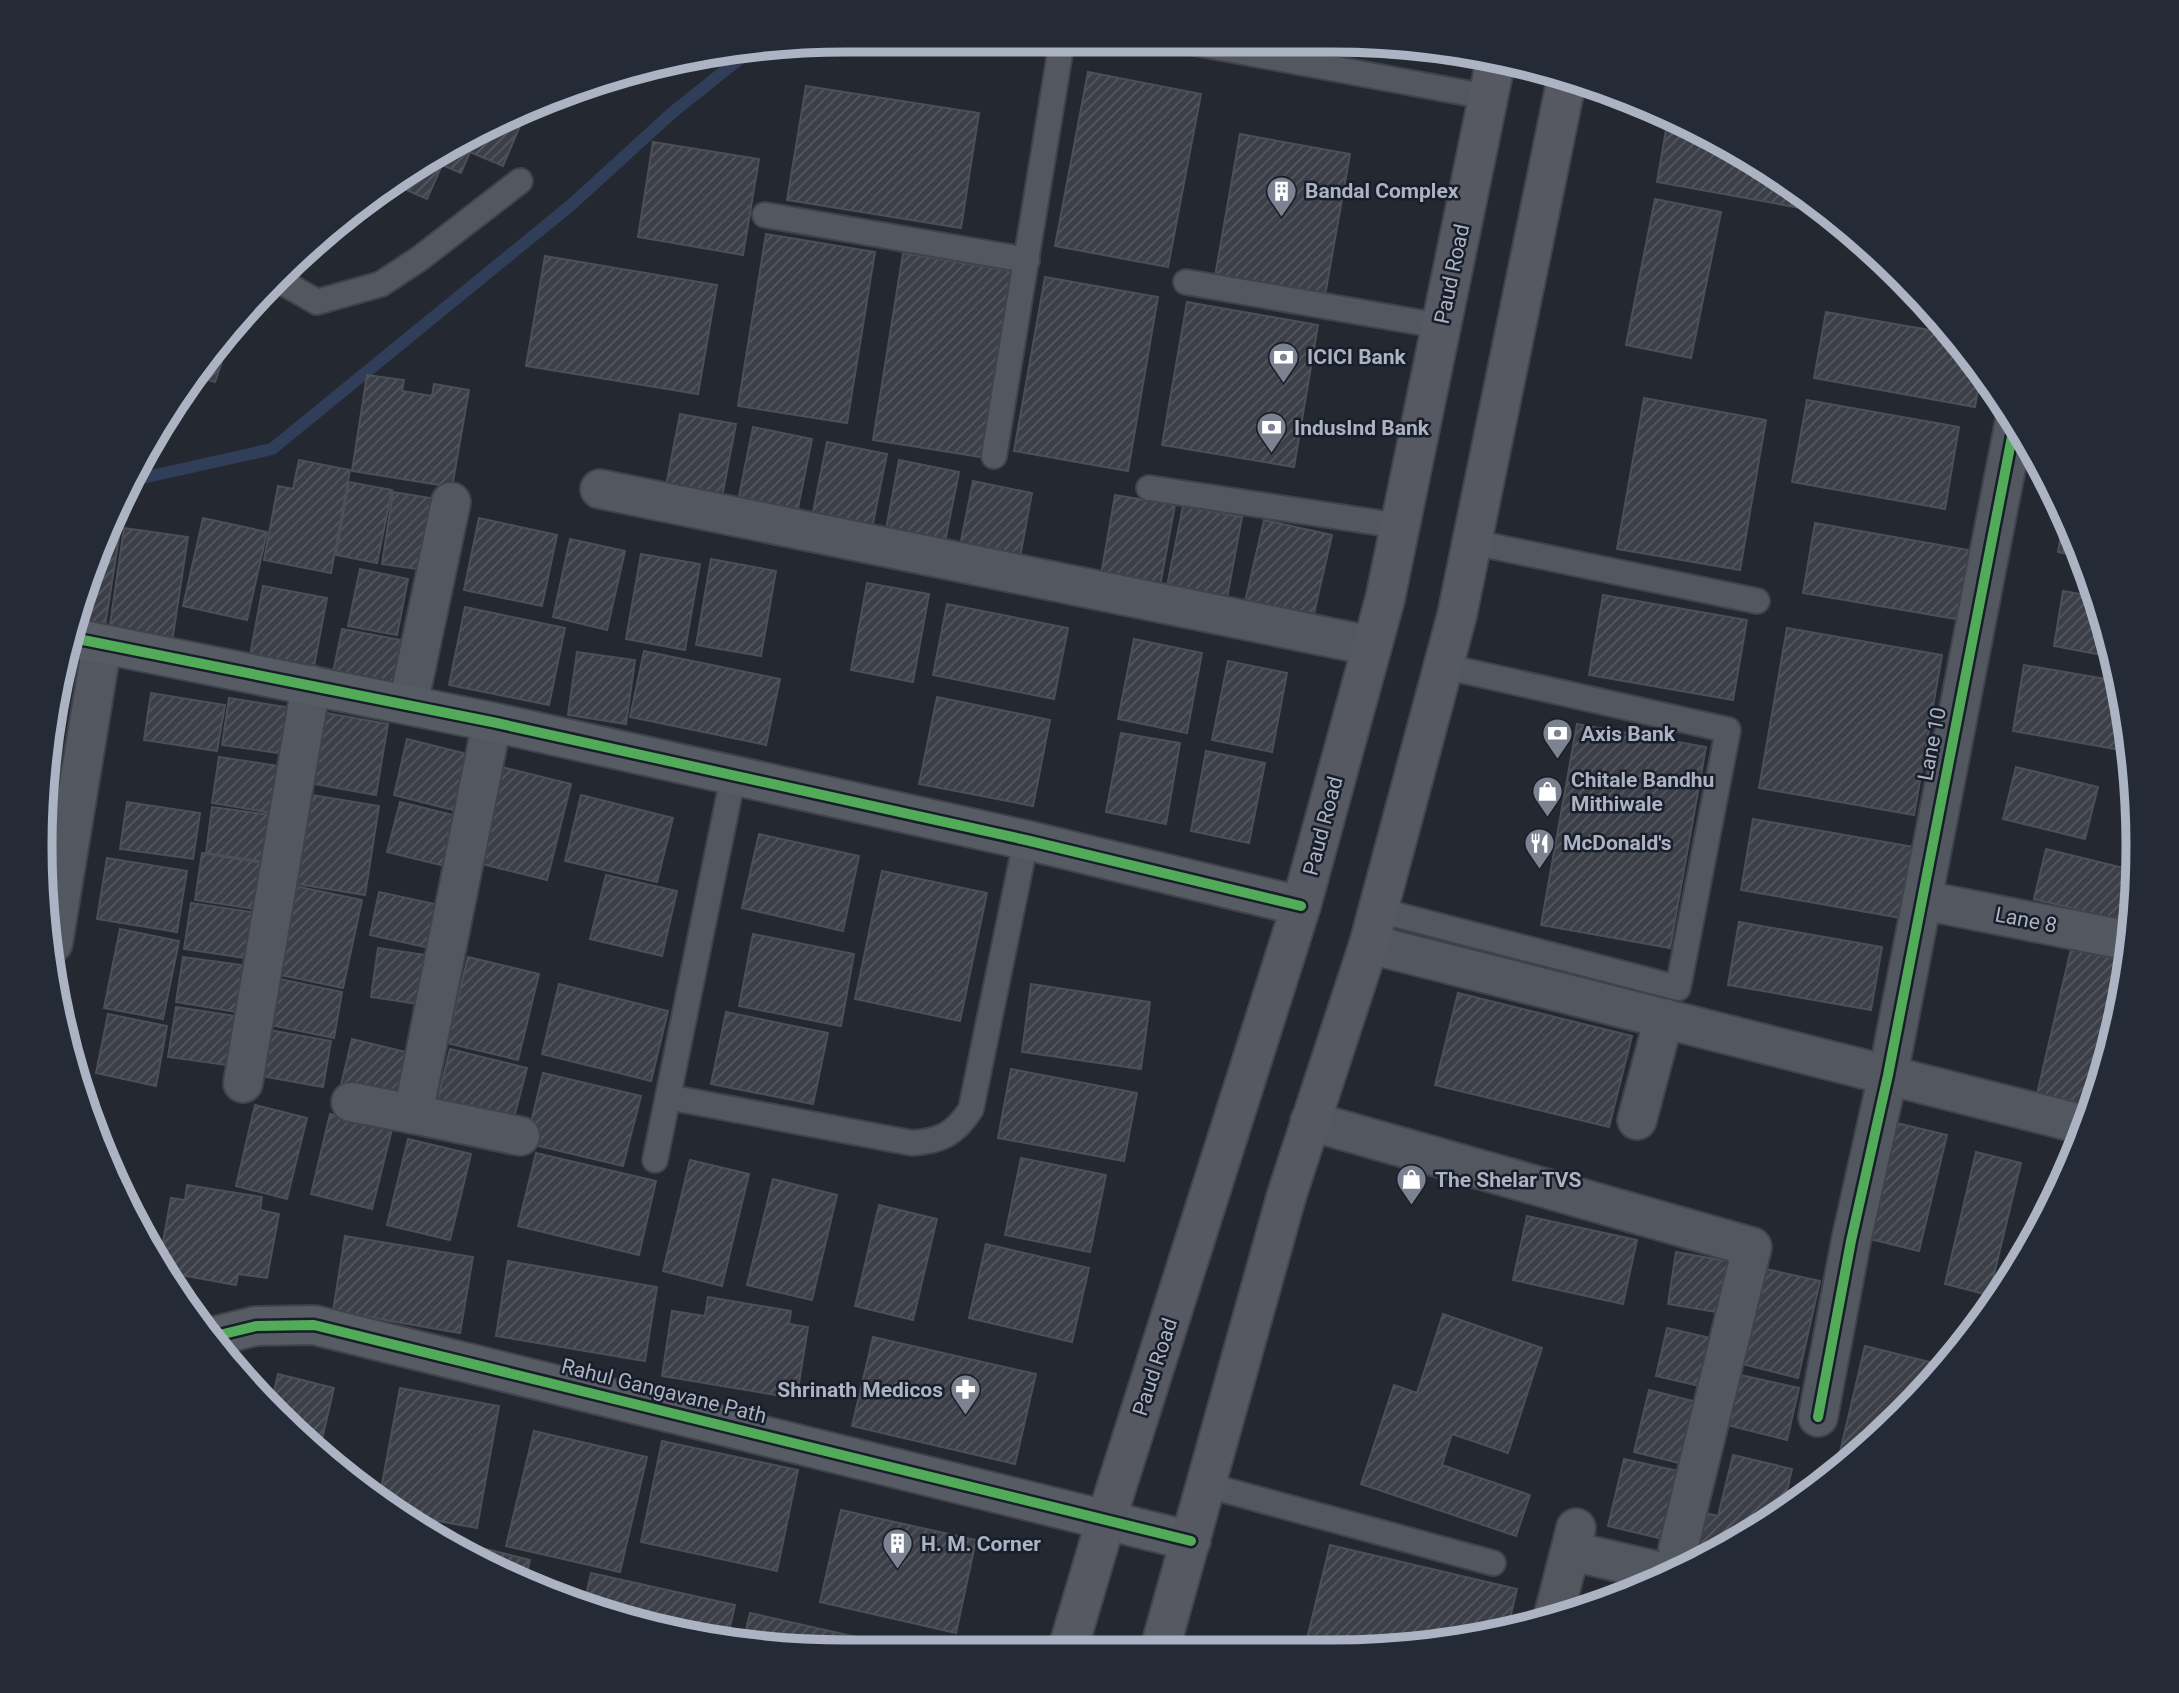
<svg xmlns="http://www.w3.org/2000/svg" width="2179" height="1693" font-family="Roboto,sans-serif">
<defs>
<pattern id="building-hatch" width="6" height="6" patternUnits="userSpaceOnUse" patternTransform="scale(1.75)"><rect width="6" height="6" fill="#3c3f47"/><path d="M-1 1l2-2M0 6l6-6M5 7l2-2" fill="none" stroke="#565860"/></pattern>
</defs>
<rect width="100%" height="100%" fill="#242830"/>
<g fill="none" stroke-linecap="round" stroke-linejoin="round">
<polyline stroke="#313e59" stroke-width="12" points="133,480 272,449 571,205 673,112 747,53"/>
</g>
<g fill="url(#building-hatch)" stroke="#4b5058" stroke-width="2">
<polygon points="1088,72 1201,94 1168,267 1055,246"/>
<polygon points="806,86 979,113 961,228 787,200"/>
<polygon points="525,114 503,166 470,152 461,173 442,165 427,199 395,185 443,148"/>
<polygon points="1668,118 1735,148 1808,196 1806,209 1657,182"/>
<polygon points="1240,134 1350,154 1324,301 1214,282"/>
<polygon points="653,142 759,159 743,255 638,237"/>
<polygon points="1655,199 1721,212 1691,358 1626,345"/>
<polygon points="1850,232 1869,249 1848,245"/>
<polygon points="766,234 875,252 847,423 738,406"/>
<polygon points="903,253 1011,271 981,457 873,440"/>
<polygon points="545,256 717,285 698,394 526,366"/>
<polygon points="1045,277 1158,297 1128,471 1014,451"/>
<polygon points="1187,302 1318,325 1294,467 1162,445"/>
<polygon points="1826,312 1952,334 1981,373 1975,407 1814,378"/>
<polygon points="231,335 215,382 199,377"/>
<polygon points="367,375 404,380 402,391 432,396 434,384 469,390 452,487 352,471"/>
<polygon points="1644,398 1766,420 1740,570 1617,549"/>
<polygon points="1807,400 1959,427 1945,509 1792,482"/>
<polygon points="680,414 736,424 721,502 665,491"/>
<polygon points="753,427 812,439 796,518 737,506"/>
<polygon points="827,442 887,454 871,533 811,522"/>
<polygon points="299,460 350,470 331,573 264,560 278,486 293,489"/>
<polygon points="899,460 959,472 943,552 884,540"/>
<polygon points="973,481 1032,493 1017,573 957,561"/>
<polygon points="349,482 392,490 377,563 336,555"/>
<polygon points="393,492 443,500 431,571 382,564"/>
<polygon points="1115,495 1175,505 1160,586 1101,575"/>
<polygon points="1183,506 1242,517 1227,598 1167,586"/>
<polygon points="2064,517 2082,557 2058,552"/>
<polygon points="203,518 267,532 247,620 183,606"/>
<polygon points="479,518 557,535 542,606 464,590"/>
<polygon points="1264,520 1332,535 1312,622 1244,606"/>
<polygon points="1815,523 1974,551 1962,620 1803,593"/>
<polygon points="124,528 188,537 172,642 109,632"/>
<polygon points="113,529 120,531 105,626 75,621"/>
<polygon points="570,539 625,551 607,630 553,617"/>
<polygon points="641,554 700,564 685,650 626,639"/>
<polygon points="711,559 776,571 761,656 696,645"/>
<polygon points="360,569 408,579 397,635 348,626"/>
<polygon points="867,583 929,594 913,682 851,670"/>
<polygon points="263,586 327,598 311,682 247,671"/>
<polygon points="2063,591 2098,597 2112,657 2054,646"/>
<polygon points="1603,595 1747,620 1733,700 1589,675"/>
<polygon points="947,604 1068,628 1054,699 933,675"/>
<polygon points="465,607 565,628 549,705 449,685"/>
<polygon points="1787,628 1942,655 1914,815 1759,788"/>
<polygon points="342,629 401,640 391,694 331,682"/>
<polygon points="1134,639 1202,653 1187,733 1118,719"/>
<polygon points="644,651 780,679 766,745 630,717"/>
<polygon points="577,652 635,660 626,724 568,715"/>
<polygon points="1228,661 1287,673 1272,752 1212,740"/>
<polygon points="2024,665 2118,681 2132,741 2132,752 2013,731"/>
<polygon points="151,693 225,705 217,751 144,740"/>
<polygon points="937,697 1050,720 1033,806 919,784"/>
<polygon points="229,698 292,708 285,754 222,745"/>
<polygon points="315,711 388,724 376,795 303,782"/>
<polygon points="1577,724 1706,747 1670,948 1541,925"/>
<polygon points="1121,733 1180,743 1166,824 1106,812"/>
<polygon points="407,739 475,756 461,812 394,795"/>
<polygon points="1206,751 1265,763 1249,843 1191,831"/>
<polygon points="219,757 292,768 285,815 212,803"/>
<polygon points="498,766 571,784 547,880 474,862"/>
<polygon points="2016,767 2098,787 2085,839 2003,819"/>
<polygon points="306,794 379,806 365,895 291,883"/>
<polygon points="581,795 673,818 657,882 565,861"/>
<polygon points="127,802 200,813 193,859 120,849"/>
<polygon points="400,802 465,818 453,868 387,852"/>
<polygon points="212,807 285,817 279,864 206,853"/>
<polygon points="1753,819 1914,847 1901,918 1741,890"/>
<polygon points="759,834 859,856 843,931 742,908"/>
<polygon points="2046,849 2136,871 2137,899 2133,923 2034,899"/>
<polygon points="202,853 275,865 268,911 195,900"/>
<polygon points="107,858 187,871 177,932 97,919"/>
<polygon points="882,871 987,893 960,1021 855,999"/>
<polygon points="606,875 677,891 662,956 590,939"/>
<polygon points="290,885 362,900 343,988 271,973"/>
<polygon points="379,892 439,905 430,948 370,935"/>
<polygon points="191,903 264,914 257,960 184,949"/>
<polygon points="1739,922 1882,947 1871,1010 1728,985"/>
<polygon points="120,929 179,941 163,1019 104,1008"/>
<polygon points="753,934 854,954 841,1026 739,1006"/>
<polygon points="378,948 433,956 425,1005 371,997"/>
<polygon points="2071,949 2127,962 2111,1055 2090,1111 2036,1098"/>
<polygon points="183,957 256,967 249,1014 176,1002"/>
<polygon points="468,957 539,974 518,1060 447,1043"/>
<polygon points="270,977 342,992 334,1038 261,1023"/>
<polygon points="559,984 668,1011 651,1081 542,1054"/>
<polygon points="1031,984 1150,1002 1141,1069 1022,1052"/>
<polygon points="1458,993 1632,1036 1609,1127 1435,1085"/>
<polygon points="176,1007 249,1018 241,1067 168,1057"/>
<polygon points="726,1012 828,1033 813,1104 711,1084"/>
<polygon points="108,1014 167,1026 156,1086 96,1073"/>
<polygon points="258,1028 331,1041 323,1087 250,1074"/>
<polygon points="352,1039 414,1054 401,1107 339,1093"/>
<polygon points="450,1049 527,1068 511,1129 435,1110"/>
<polygon points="1011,1069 1137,1093 1124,1161 998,1138"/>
<polygon points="543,1073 641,1096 623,1166 526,1143"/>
<polygon points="255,1105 307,1118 287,1199 236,1186"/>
<polygon points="330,1114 392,1129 372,1209 311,1194"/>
<polygon points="1893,1122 1947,1135 1919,1251 1866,1238"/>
<polygon points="408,1139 471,1154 450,1240 387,1225"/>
<polygon points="1976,1152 2021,1163 1989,1295 1945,1284"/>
<polygon points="536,1153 656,1181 639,1255 518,1226"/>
<polygon points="1021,1158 1106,1175 1090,1252 1005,1235"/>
<polygon points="690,1160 749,1174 722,1286 663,1271"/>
<polygon points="773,1179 837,1195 812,1300 747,1285"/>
<polygon points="187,1185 262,1197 260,1210 279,1214 267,1278 238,1274 236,1285 175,1274 176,1267 159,1264 171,1198 185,1200"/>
<polygon points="879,1205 937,1219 913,1320 855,1306"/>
<polygon points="1527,1216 1637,1240 1623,1304 1513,1280"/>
<polygon points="345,1236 473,1257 460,1333 333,1311"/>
<polygon points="986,1244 1089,1268 1072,1342 969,1318"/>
<polygon points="1676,1252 1732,1262 1723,1313 1668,1304"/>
<polygon points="508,1261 657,1287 645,1361 496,1336"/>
<polygon points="1757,1267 1820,1281 1798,1378 1734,1362"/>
<polygon points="708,1297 791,1311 789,1324 808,1327 798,1389 778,1386 776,1395 662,1376 672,1311 705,1316"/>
<polygon points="1443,1314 1542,1348 1508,1453 1452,1434 1442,1465 1530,1495 1516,1536 1361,1484 1394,1385 1417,1393"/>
<polygon points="1667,1328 1715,1339 1704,1387 1656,1376"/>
<polygon points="873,1337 1036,1374 1015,1464 852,1426"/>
<polygon points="1865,1346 1946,1366 1864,1452 1835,1473"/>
<polygon points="278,1374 334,1388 320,1448 271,1405"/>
<polygon points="1736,1374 1799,1388 1787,1440 1723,1424"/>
<polygon points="400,1388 499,1406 477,1528 394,1513 379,1500"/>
<polygon points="1649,1390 1697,1402 1683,1464 1634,1452"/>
<polygon points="534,1431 647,1457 620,1572 506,1546"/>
<polygon points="662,1441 798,1470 777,1571 641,1542"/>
<polygon points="1733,1455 1792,1469 1782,1511 1736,1545 1709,1557 1688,1552 1697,1511 1718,1516"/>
<polygon points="1624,1459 1683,1472 1667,1540 1608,1526"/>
<polygon points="841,1510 976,1540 956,1633 820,1602"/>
<polygon points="435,1536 530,1560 524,1584"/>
<polygon points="1330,1545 1517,1589 1508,1627 1386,1651 1304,1651"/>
<polygon points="591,1573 735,1605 727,1641 690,1637 584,1605"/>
<polygon points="1619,1573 1654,1582 1612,1601"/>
<polygon points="750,1613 879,1642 877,1653 846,1653 743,1643"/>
</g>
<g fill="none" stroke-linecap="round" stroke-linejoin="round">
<defs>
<g id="lane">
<polyline points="1184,41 1488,97"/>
<polyline points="765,215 1027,260"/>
<polyline points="275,278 317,302 381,284 419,259 520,181"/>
<polyline points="1186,282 1441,326"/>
<polyline points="994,456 1062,41"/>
<polyline points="1149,488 1400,526"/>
<polyline points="1472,542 1757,601"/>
<polyline points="1378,910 1678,988 1728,730 1443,666"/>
<path d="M668,1097L912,1143C941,1141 955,1134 971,1109L1026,840"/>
<polyline points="655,1160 733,777"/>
<polyline points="1206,1485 1493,1563"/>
</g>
<g id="street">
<polyline points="600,489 1372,646"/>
<polyline points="408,705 451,502"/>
<polyline points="492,722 413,1114 520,1136"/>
<polyline points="1922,900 2130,941"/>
<polyline points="53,943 102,644"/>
<polyline points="1369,944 2085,1125"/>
<polyline points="243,1083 311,685"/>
<polyline points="351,1102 413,1114"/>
<polyline points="1637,1120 1664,1018"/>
<polyline points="1310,1121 1752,1247 1678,1549"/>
<polyline points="1818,1417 1851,1241 1888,1075 2015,421"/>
<polyline points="1571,1551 1670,1574"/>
<polyline points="1553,1618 1576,1528"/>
</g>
<g id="secondary">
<polyline points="68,637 492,722 1026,840 1301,906"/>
<polyline points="211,1337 256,1326 314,1325 1191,1541"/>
</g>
<g id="primary">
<polyline points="1067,1652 1106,1520 1301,906 1385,599 1495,64"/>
<polyline points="1159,1652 1287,1194 1369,944 1457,615 1567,78"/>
</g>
</defs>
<use href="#lane" stroke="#404349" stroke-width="28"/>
<use href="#street" stroke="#404349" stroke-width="42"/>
<use href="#secondary" stroke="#404349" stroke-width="42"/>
<use href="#primary" stroke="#41454d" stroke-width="42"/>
<use href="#lane" stroke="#53575f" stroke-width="24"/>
<use href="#street" stroke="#53575f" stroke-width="38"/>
<use href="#secondary" stroke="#575b64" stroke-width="38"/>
<use href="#primary" stroke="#565961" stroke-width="38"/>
<defs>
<g id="cycleway">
<polyline points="68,637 492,722 1026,840 1301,906"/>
<polyline points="211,1337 256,1326 314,1325 1191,1541"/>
<polyline points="1818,1417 1851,1241 1888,1075 2015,421"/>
</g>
</defs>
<use href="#cycleway" stroke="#181e2a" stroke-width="15"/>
<use href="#cycleway" stroke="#51ab58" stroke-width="10"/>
</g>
<defs>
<symbol id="building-pin" viewBox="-11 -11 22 30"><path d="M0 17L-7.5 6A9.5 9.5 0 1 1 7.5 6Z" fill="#7c8290" stroke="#181e2a"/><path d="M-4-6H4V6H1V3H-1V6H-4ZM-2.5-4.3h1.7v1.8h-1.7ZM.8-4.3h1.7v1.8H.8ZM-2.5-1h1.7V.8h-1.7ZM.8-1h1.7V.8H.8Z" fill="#fff"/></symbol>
<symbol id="bank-pin" viewBox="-11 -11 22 30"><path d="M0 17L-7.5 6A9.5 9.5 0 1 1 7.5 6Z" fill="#7c8290" stroke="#181e2a"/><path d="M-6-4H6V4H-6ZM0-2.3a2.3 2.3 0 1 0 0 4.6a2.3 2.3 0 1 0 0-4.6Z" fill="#fff"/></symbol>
<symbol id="shop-pin" viewBox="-11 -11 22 30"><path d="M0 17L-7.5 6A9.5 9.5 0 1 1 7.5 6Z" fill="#7c8290" stroke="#181e2a"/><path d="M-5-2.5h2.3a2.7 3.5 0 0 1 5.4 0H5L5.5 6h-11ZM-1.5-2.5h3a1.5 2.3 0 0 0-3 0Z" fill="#fff"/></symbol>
<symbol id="restaurant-pin" viewBox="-11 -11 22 30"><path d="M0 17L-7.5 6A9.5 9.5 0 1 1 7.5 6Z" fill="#7c8290" stroke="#181e2a"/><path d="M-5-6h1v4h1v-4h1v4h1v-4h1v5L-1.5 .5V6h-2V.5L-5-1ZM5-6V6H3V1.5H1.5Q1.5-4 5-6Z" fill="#fff"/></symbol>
<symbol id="pharmacy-pin" viewBox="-11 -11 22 30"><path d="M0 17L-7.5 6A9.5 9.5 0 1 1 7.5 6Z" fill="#7c8290" stroke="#181e2a"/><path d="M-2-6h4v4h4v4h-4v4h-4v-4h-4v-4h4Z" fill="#fff"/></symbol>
</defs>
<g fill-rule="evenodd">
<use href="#building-pin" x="1264" y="174" width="35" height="47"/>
<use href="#bank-pin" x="1266" y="340" width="35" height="47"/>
<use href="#bank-pin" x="1254" y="410" width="35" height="47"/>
<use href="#bank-pin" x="1540" y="716" width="35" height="47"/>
<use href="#shop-pin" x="1530" y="774" width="35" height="47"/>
<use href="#restaurant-pin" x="1522" y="826" width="35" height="47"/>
<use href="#shop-pin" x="1394" y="1162" width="35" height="47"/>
<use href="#pharmacy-pin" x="948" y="1372" width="35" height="47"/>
<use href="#building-pin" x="880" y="1526" width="35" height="47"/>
</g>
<g text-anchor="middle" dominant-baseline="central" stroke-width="5" stroke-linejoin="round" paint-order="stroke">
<g font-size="21" font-weight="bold" fill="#acb3c3" stroke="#181e2a" text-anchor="start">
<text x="1305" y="191">Bandal Complex</text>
<text x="1307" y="357">ICICI Bank</text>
<text x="1294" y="428">IndusInd Bank</text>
<text x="1581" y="734">Axis Bank</text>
<text x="1571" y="780">Chitale Bandhu<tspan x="1571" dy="24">Mithiwale</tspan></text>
<text x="1563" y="843">McDonald's</text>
<text x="1435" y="1180">The Shelar TVS</text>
<text x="943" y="1390" text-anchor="end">Shrinath Medicos</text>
<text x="921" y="1544">H. M. Corner</text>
</g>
<g font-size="21" fill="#acb3c3" stroke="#181e2a">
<text transform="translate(1452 274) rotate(-78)">Paud Road</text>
<text transform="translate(1932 744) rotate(-79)">Lane 10</text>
<text transform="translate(1323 826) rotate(-75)">Paud Road</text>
<text transform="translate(2026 920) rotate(11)">Lane 8</text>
<text transform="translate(1155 1367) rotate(-72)">Paud Road</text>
<text transform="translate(664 1391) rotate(14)">Rahul Gangavane Path</text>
</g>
</g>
<path d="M0 0H2179V1693H0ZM846 52H1332A794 794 0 0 1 2126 846V846A794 794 0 0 1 1332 1640H846A794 794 0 0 1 52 846V846A794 794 0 0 1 846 52Z" fill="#242a36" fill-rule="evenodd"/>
<path fill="none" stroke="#acb3c3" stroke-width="9" d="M846 52H1332A794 794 0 0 1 2126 846V846A794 794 0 0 1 1332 1640H846A794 794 0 0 1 52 846V846A794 794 0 0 1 846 52Z"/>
</svg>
